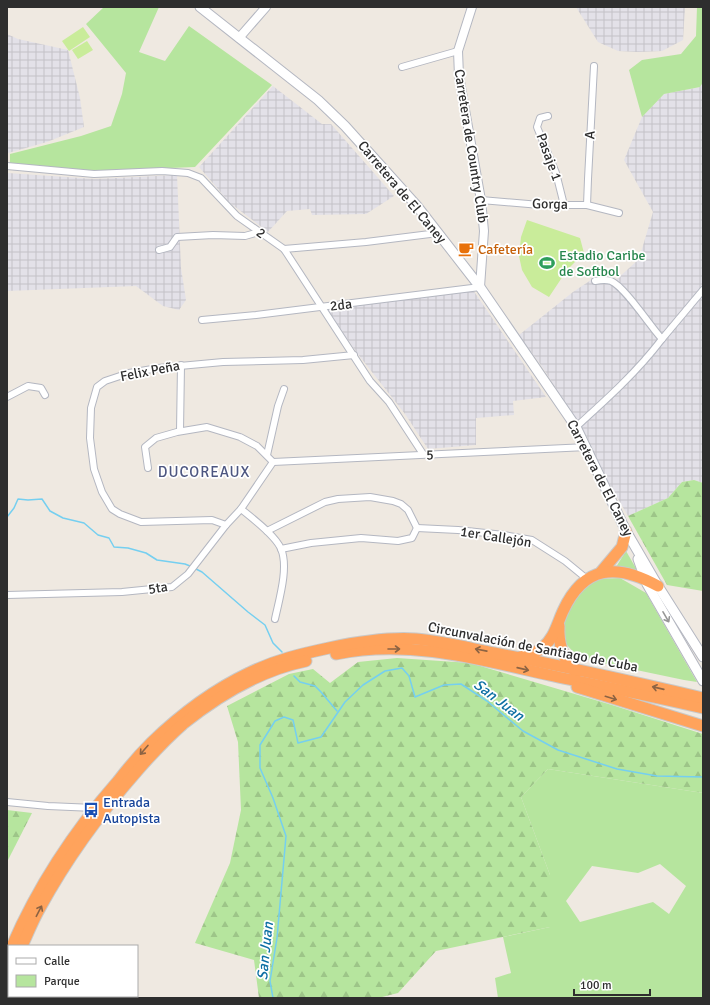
<svg xmlns="http://www.w3.org/2000/svg" width="710" height="1005" font-family="Signika,sans-serif">
<defs>
<pattern id="industrial-grid" width="8" height="8" patternUnits="userSpaceOnUse"><rect width="8" height="8" fill="#e3e1e8"/><path d="M0 4h8M4 0v8" fill="none" stroke="#c3c1c7"/></pattern>
<pattern id="forest-firs" width="22" height="20" patternUnits="userSpaceOnUse"><rect width="22" height="20" fill="#b6e59e"/><path d="M5 1l3.5 6h-7zM16 11l3.5 6h-7z" fill="#9dc588"/></pattern>
</defs>
<rect width="100%" height="100%" fill="#efe9e1"/>
<g fill="url(#industrial-grid)">
<polygon points="576,7 685,7 683,40 662,51 638,52 618,51 598,42"/>
<polygon points="7,34 18,39 68,50 80,98 84,127 47,142 8,153 7,152"/>
<polygon points="703,82 703,483 694,480 682,482 668,498 628,516 607,480 586,435 543,368 519,335 573,292 597,276 616,280 639,259 653,212 624,160 642,117 664,94 700,87"/>
<polygon points="273,86 322,124 331,124 394,196 366,214 312,215 310,209 287,211 268,232 230,203 199,167"/>
<polygon points="8,173 95,179 177,175 181,268 186,300 179,310 163,306 136,286 7,291"/>
<polygon points="473,290 546,397 513,401 514,415 476,418 476,445 428,449 405,414 357,353 327,309"/>
</g>
<g fill="#b6e59e" fill-rule="evenodd">
<polygon points="104,7 159,7 139,52 165,61 189,26 272,85 195,167 94,171 10,163 10,154 81,136 111,126 122,94 126,73 86,24"/>
<polygon points="697,7 703,7 703,82 700,87 664,94 642,117 629,70 642,60 681,54 696,36"/>
<polygon points="626,551 637,570 616,567"/>
<polygon points="620,578 646,593 697,682 684,680 579,658 566,644 562,624 568,608 582,589 598,579"/>
<path d="M548,769L703,793V998H498L495,978L511,973L503,937L550,927V875L521,797ZM660,864L686,886L669,914L653,902L580,922L566,901L592,866L638,873Z"/>
</g>
<g fill="url(#forest-firs)">
<polygon points="694,480 703,483 703,591 667,585 628,516 668,498 682,482"/>
<polygon points="397,658 470,663 612,705 703,734 703,793 548,769 521,797 550,875 550,927 436,951 398,993 378,998 259,998 254,960 195,943 230,863 241,810 238,742 227,706 289,674 313,669 330,683 358,662"/>
<polygon points="7,810 32,813 7,862"/>
</g>
<g fill="#c9ec9a">
<polygon points="83,27 90,37 69,51 62,41"/>
<polygon points="87,41 93,50 78,59 72,50"/>
<polygon points="527,220 580,238 584,253 567,270 549,297 532,287 522,270 519,256 521,237"/>
</g>
<g fill="none" stroke-linecap="round" stroke-linejoin="round">
<g stroke="#75cff0" stroke-width="1.5">
<polyline points="7,517 14,508 18,499 28,500 42,499 50,511 63,518 84,523 98,535 109,538 114,547 128,548 146,553 157,560 185,564 190,566"/>
<polyline points="194,568 202,572 248,612 265,625 273,643 282,652"/>
<polyline points="294,676 300,682 315,686 321,692 337,711"/>
<polyline points="273,998 270,981 277,938 286,836 273,798 260,768 260,745 275,721 284,717 293,720 298,743 321,737 345,702 363,685 385,671 402,668 409,676 415,697 444,685 461,684 487,701 523,731 558,750 617,769 657,776 703,777"/>
</g>
<defs>
<g id="minor">
<polyline points="402,67 458,51"/>
<polyline points="548,116 540,118 537,127 556,173 564,205"/>
<polyline points="7,166 94,174 162,171 188,173 201,178 237,216 284,249 370,381 389,402 423,454"/>
<polyline points="481,200 540,205 587,205 619,213"/>
<polyline points="587,205 588,179 594,66"/>
<polyline points="284,249 366,242 438,233"/>
<polyline points="159,250 170,247 177,237 213,235 245,236 259,232"/>
<path d="M595,281C600,280 605,279 611,281C625,287 650,326 662,339L703,290"/>
<polyline points="202,320 256,315 480,287"/>
<polyline points="7,397 28,386 41,388 45,395"/>
<path d="M576,427C607,399 637,372 662,339"/>
<polyline points="180,431 181,365"/>
<polyline points="267,455 278,406 284,389"/>
<polyline points="273,462 587,447"/>
<polyline points="148,468 145,447 156,438 177,432 207,427 240,437 257,446 273,462"/>
<path d="M241,509C252,518 276,536 281,549C289,567 279,600 275,619"/>
<polyline points="226,525 212,520 141,522 120,514 112,509 102,492 94,469 90,438 91,408 97,387 105,381 129,373 158,368 223,362 303,360 354,355"/>
<polyline points="417,528 458,530 504,535 532,540 565,561 587,579"/>
<polyline points="267,531 325,502 338,499 370,497 393,501 401,504 408,510 417,528"/>
<polyline points="281,549 311,543 361,538 398,541 412,538 417,528"/>
<polyline points="7,595 122,592 172,587 188,574 226,525 241,509 273,462"/>
<polyline points="7,802 48,806 94,808 95,810"/>
</g>
<g id="tertiary">
<polyline points="472,7 458,51 459,76 481,200 484,231 480,287"/>
<polyline points="239,38 266,7"/>
</g>
<g id="secondary">
<polyline points="200,7 318,100 345,126 417,206 480,287 576,427 626,531 658,586 703,657"/>
<polyline points="638,559 647,584 703,681"/>
</g>
<g id="motorway">
<polyline points="601,572 622,547 626,531"/>
<path d="M559,626C558,642 563,661 576,672"/>
<path d="M336,654C408,639 479,659 549,675C600,686 652,696 703,708"/>
<path d="M520,657C527,655 536,653 542,648C554,639 557,624 563,611C584,565 617,563 658,586"/>
<polyline points="577,687 703,726"/>
<path d="M12,946C38,886 75,830 118,781C128,768 139,755 151,743C180,715 213,690 249,673C275,660 301,654 329,648C357,642 387,637 416,639C442,641 469,648 494,653C564,666 634,682 703,698"/>
<path d="M22,946C28,933 33,920 40,908C67,858 101,812 138,770C152,754 167,738 183,724C218,696 262,670 306,661"/>
<polyline points="7,957 9,953"/>
<polyline points="7,983 9,977"/>
</g>
</defs>
<use href="#minor" stroke="#b4b7c1" stroke-width="8"/>
<use href="#tertiary" stroke="#b4b7c1" stroke-width="10"/>
<use href="#secondary" stroke="#b4b7c1" stroke-width="11"/>
<use href="#motorway" stroke="#c9c9c9" stroke-width="13"/>
<use href="#minor" stroke="#fff" stroke-width="6"/>
<use href="#tertiary" stroke="#fff" stroke-width="8"/>
<use href="#secondary" stroke="#fff" stroke-width="9"/>
<use href="#motorway" stroke="#ffa35c" stroke-width="11"/>
</g>
<defs><path id="oneway-shaft" d="M-6 0H5M1.5-3L5.5 0L1.5 3" fill="none" stroke-width="1.6" stroke-linecap="round" stroke-linejoin="round"/></defs>
<use stroke="#969696" href="#oneway-shaft" transform="translate(666 617) rotate(60)"/>
<g stroke="#8c6343">
<use href="#oneway-shaft" transform="translate(394 649)"/>
<use href="#oneway-shaft" transform="translate(481 650) rotate(-169)"/>
<use href="#oneway-shaft" transform="translate(523 669) rotate(13)"/>
<use href="#oneway-shaft" transform="translate(658 688) rotate(-167)"/>
<use href="#oneway-shaft" transform="translate(611 698) rotate(17)"/>
<use href="#oneway-shaft" transform="translate(144 750) rotate(131)"/>
<use href="#oneway-shaft" transform="translate(39 911) rotate(-63)"/>
</g>
<defs>
<symbol id="cafe-bare" viewBox="-9 -9 18 18"><path d="M-5.5-4.5H6V0H3Q3 3.5 0 3.5H-2.5Q-5.5 3.5-5.5 0ZM3-3.2v2h1.7v-2ZM-6 4.5H4V6H-6Z" fill="#e8710a" stroke="#fff" stroke-width="2.5" paint-order="stroke"/></symbol>
<symbol id="stadium-bare" viewBox="-9 -9 18 18"><path d="M0-5a6.5 5 0 1 0 0 10a6.5 5 0 1 0 0-10ZM-3.5-1.8h7v3.6h-7Z" fill="#2e9e5b" stroke="#fff" stroke-width="2.5" paint-order="stroke"/></symbol>
<symbol id="bus-bare" viewBox="-9 -9 18 18"><path d="M-5-6H5V4H4V6H2V4H-2V6H-4V4H-5ZM-3.5-4V0h7V-4ZM-3.5 1.2v1.5H-2V1.2ZM2 1.2v1.5H3.5V1.2Z" fill="#1a4fb4" stroke="#fff" stroke-width="2.5" paint-order="stroke"/></symbol>
</defs>
<g fill-rule="evenodd">
<use href="#cafe-bare" x="455" y="238" width="22" height="22"/>
<use href="#stadium-bare" x="536" y="252" width="22" height="22"/>
<use href="#bus-bare" x="80" y="799" width="22" height="22"/>
</g>
<g text-anchor="middle" dominant-baseline="central" stroke-width="3.5" stroke-linejoin="round" paint-order="stroke">
<g font-size="14" fill="#2e2e2e" stroke="#fff">
<text transform="translate(590 135) rotate(-87)">A</text>
<text transform="translate(471 146) rotate(81)">Carretera de Country Club</text>
<text transform="translate(549 157) rotate(70)">Pasaje 1</text>
<text transform="translate(402 192) rotate(50)">Carretera de El Caney</text>
<text transform="translate(550 204) rotate(1)">Gorga</text>
<text transform="translate(261 233) rotate(36)">2</text>
<text transform="translate(341 305) rotate(-7)">2da</text>
<text transform="translate(150 371) rotate(-11)">Felix Peña</text>
<text transform="translate(430 455) rotate(-1)">5</text>
<text transform="translate(600 478) rotate(63)">Carretera de El Caney</text>
<text transform="translate(496 537) rotate(9)">1er Callejón</text>
<text transform="translate(158 588) rotate(-9)">5ta</text>
<text transform="translate(533 647) rotate(11)">Circunvalación de Santiago de Cuba</text>
</g>
<g font-size="14" fill="#c56008" stroke="#fff" text-anchor="start">
<text x="478" y="249">Cafetería</text>
</g>
<g font-size="14" fill="#27864d" stroke="#fff" text-anchor="start">
<text x="559" y="255">Estadio Caribe<tspan x="559" dy="16">de Softbol</tspan></text>
</g>
<g font-size="14" fill="#164399" stroke="#fff" text-anchor="start">
<text x="103" y="802">Entrada<tspan x="103" dy="16">Autopista</tspan></text>
</g>
<g font-size="15" letter-spacing="1" fill="#4d5680" stroke="#fff">
<text x="204" y="472">DUCOREAUX</text>
</g>
<g font-size="15" font-style="italic" fill="#0d6fa3" stroke="#fff">
<text transform="translate(499 700) rotate(37)">San Juan</text>
<text transform="translate(265 951) rotate(-84)">San Juan</text>
</g>
</g>
<rect width="710" height="1005" fill="none" stroke="#2e2e2e" stroke-width="16"/>
<rect x="8" y="945" width="130" height="52" fill="#ffffff" stroke="#ababab"/>
<rect x="16" y="958" width="20" height="6" fill="#ffffff" stroke="#ababab"/>
<text x="44" y="965" font-size="12" fill="#2e2e2e">Calle</text>
<rect x="16" y="975" width="20" height="12" fill="#b6e59e" stroke="#ababab"/>
<text x="44" y="985" font-size="12" fill="#2e2e2e">Parque</text>
<path d="M574 989v6h76v-6" fill="none" stroke="#2e2e2e" stroke-width="2"/>
<text x="580" y="989" font-size="12" fill="#2e2e2e" stroke="#ffffff" stroke-width="3" paint-order="stroke">100 m</text>
</svg>
